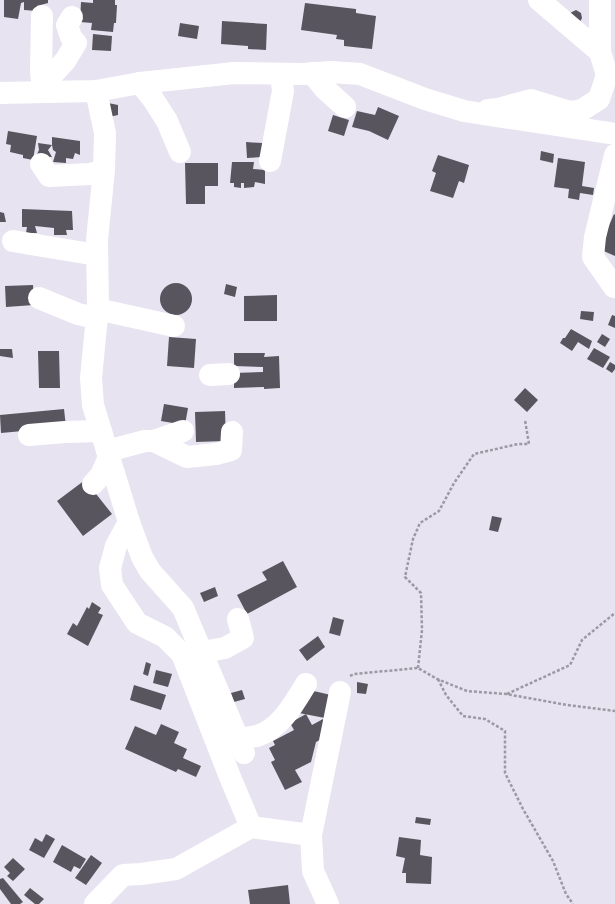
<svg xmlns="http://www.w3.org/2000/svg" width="615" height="904" font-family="'Source Sans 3',sans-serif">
<rect width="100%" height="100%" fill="#e7e3f0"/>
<g fill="#58555f">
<polygon points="4,0 48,0 48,3 37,6 37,11 24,10 24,2 21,3 18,19 4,17"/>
<polygon points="93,0 115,0 115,5 117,5 116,23 114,23 113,32 91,30 92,23 80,22 81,2 93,3"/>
<polygon points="305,3 356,9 356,13 376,16 372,49 344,46 344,40 336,39 337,35 301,30"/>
<polygon points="576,10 581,13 582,18 580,22 570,13"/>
<polygon points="222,21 267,24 266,50 248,49 248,46 221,44"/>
<polygon points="180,23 199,26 197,39 178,36"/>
<polygon points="93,34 112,36 111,51 92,50"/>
<polygon points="108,103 118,105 118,115 109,117"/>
<polygon points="378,107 399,116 388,140 369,131 352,127 357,111 375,115"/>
<polygon points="333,115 349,120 344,136 328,131"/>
<polygon points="8,131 37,136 33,160 23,158 23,155 10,152 11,145 6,144"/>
<polygon points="52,137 80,141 80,155 75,153 73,159 66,158 66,163 53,162 56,152 53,150 52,145 48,150 52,157 36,156 39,150 38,143 52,145"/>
<polygon points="246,142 262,143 263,157 247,158"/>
<polygon points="541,151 554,154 553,163 540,160"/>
<polygon points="438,155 469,165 464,183 459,181 453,198 430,191 436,173 432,171"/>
<polygon points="558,158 585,162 582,186 594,188 593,195 580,193 579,200 568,198 569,189 554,187"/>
<polygon points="232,162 254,162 253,169 265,170 265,184 255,182 254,187 244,188 244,183 241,183 241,188 234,187 234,183 230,183"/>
<polygon points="185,163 218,163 218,186 205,186 205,204 186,204"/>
<polygon points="22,209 72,211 73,230 66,230 67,235 54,235 54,228 35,226 37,233 26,233 27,227 22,227"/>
<polygon points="0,212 4,213 6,222 0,222"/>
<polygon points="614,214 615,215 615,256 599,249"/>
<circle cx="176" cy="299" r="16"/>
<polygon points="226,284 237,287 235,297 224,294"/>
<polygon points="33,285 34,305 6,307 5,286"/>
<polygon points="277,295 277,321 244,321 244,296"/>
<polygon points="581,311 594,312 593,321 580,319"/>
<polygon points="612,315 615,316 615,328 608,325"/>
<polygon points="571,329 592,341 589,349 578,342 572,351 560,343 563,338 565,338"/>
<polygon points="602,334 610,339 605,347 597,342"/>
<polygon points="169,337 196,339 194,368 167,366"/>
<polygon points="594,348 610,357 603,368 587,359"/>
<polygon points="0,349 12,349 13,358 0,356"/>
<polygon points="38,351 59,351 60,388 39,388"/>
<polygon points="234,353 265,353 264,357 279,356 280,388 264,389 264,387 234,388 234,373 263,372 263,367 234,366"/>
<polygon points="610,362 615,365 615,369 612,373 606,369"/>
<polygon points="525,388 538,400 527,412 514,400"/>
<polygon points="164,404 188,408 185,425 161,421"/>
<polygon points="64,409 66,427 1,433 0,415"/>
<polygon points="225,411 226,441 196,442 195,412"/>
<polygon points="85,480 112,514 83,536 57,501"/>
<polygon points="492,516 502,518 498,532 489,530"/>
<polygon points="283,561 297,587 247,614 237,595 267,580 262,572"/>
<polygon points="215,587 218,596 204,602 200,593"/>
<polygon points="92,602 101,608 98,613 103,615 88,646 67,634 73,623 77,626 87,607 89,609"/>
<polygon points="333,617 344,620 340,636 329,633"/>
<polygon points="318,636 325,647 307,661 299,650"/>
<polygon points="146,662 151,664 148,676 143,674"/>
<polygon points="156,670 172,674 168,687 153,683"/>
<polygon points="357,682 368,684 366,694 357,693"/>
<polygon points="134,685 166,695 161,710 130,700"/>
<polygon points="305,689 331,695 325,718 299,713"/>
<polygon points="242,690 245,699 234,702 231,693"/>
<polygon points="306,714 312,725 323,719 331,734 316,742 311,762 295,770 302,782 285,790 271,762 275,760 269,748 275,745 273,741 294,730 290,723"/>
<polygon points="161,724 179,732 174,743 187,749 183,758 201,766 196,777 178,769 176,772 125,749 135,726 156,735"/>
<polygon points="416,817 431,819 430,825 415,823"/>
<polygon points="46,834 55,839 44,858 29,850 35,838 42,842"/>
<polygon points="399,837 421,840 420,855 432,857 431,884 406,883 406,873 402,873 405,858 396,856"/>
<polygon points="62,845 86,859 80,869 74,866 71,872 53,862"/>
<polygon points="91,855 102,863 86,885 75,878"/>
<polygon points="13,858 25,869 13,881 7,876 10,873 4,867"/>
<polygon points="3,878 23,902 20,904 11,904 0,889 0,879"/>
<polygon points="288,885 290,904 250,904 248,890"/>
<polygon points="30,888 44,899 39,904 35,904 24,895"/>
</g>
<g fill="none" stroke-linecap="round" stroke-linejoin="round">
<g stroke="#9c99a3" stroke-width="2.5" stroke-dasharray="3 2" stroke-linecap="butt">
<polyline points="418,668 422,630 421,593 405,577 413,539 420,523 439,511 454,483 474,454 518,444 529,444 525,420"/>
<polyline points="350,676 354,674 418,668 437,679 467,691 506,694 567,705 615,711"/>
<polyline points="438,679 446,695 463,716 485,719 505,731 505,773 523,809 553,861 566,894 573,904"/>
<polyline points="507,694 570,665 582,640 615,613"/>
</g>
<g stroke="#fff" stroke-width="22">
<polyline points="42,16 41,71 43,90"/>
<polyline points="600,52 600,0"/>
<polyline points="312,73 324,88 345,107"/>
<polyline points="42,76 53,74 65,61 76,43 71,37 67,25 72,17"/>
<polyline points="140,83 153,99 167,121 180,152"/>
<polyline points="96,91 105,133 104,170 97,240 98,306 91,378 93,405 129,522 142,557 150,571 183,608 244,753"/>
<polyline points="0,93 96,91 140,83 234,73 303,74 331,72 360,74 425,99 464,111 615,134"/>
<polyline points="488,110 498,109 531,100 570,112 582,110 599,99 607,75 600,52 539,0"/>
<polyline points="270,161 283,91 281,74"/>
<polyline points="41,164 49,176 90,174 104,170"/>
<polyline points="13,241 97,255"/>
<polyline points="614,287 593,257 595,237 615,155"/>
<polyline points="39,298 78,314 96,318"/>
<polyline points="97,309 174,326"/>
<polyline points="210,375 229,374"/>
<polyline points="29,435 65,432 101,431"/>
<polyline points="154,441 183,431"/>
<polyline points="107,451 145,441 154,441 187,457 216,454 231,450 232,432"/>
<polyline points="93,484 101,475 109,457"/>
<polyline points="129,522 116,546 110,568 112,585 137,623 165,637 182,654 230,777 251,827"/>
<polyline points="202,652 225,648 243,638 238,619"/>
<path d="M238,739C244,738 251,737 257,736C280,729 294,704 306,684"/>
<polyline points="95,904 123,875 141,874 176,869 251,827 311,835"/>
<polyline points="328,904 313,871 311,835 340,692"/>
</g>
</g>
</svg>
